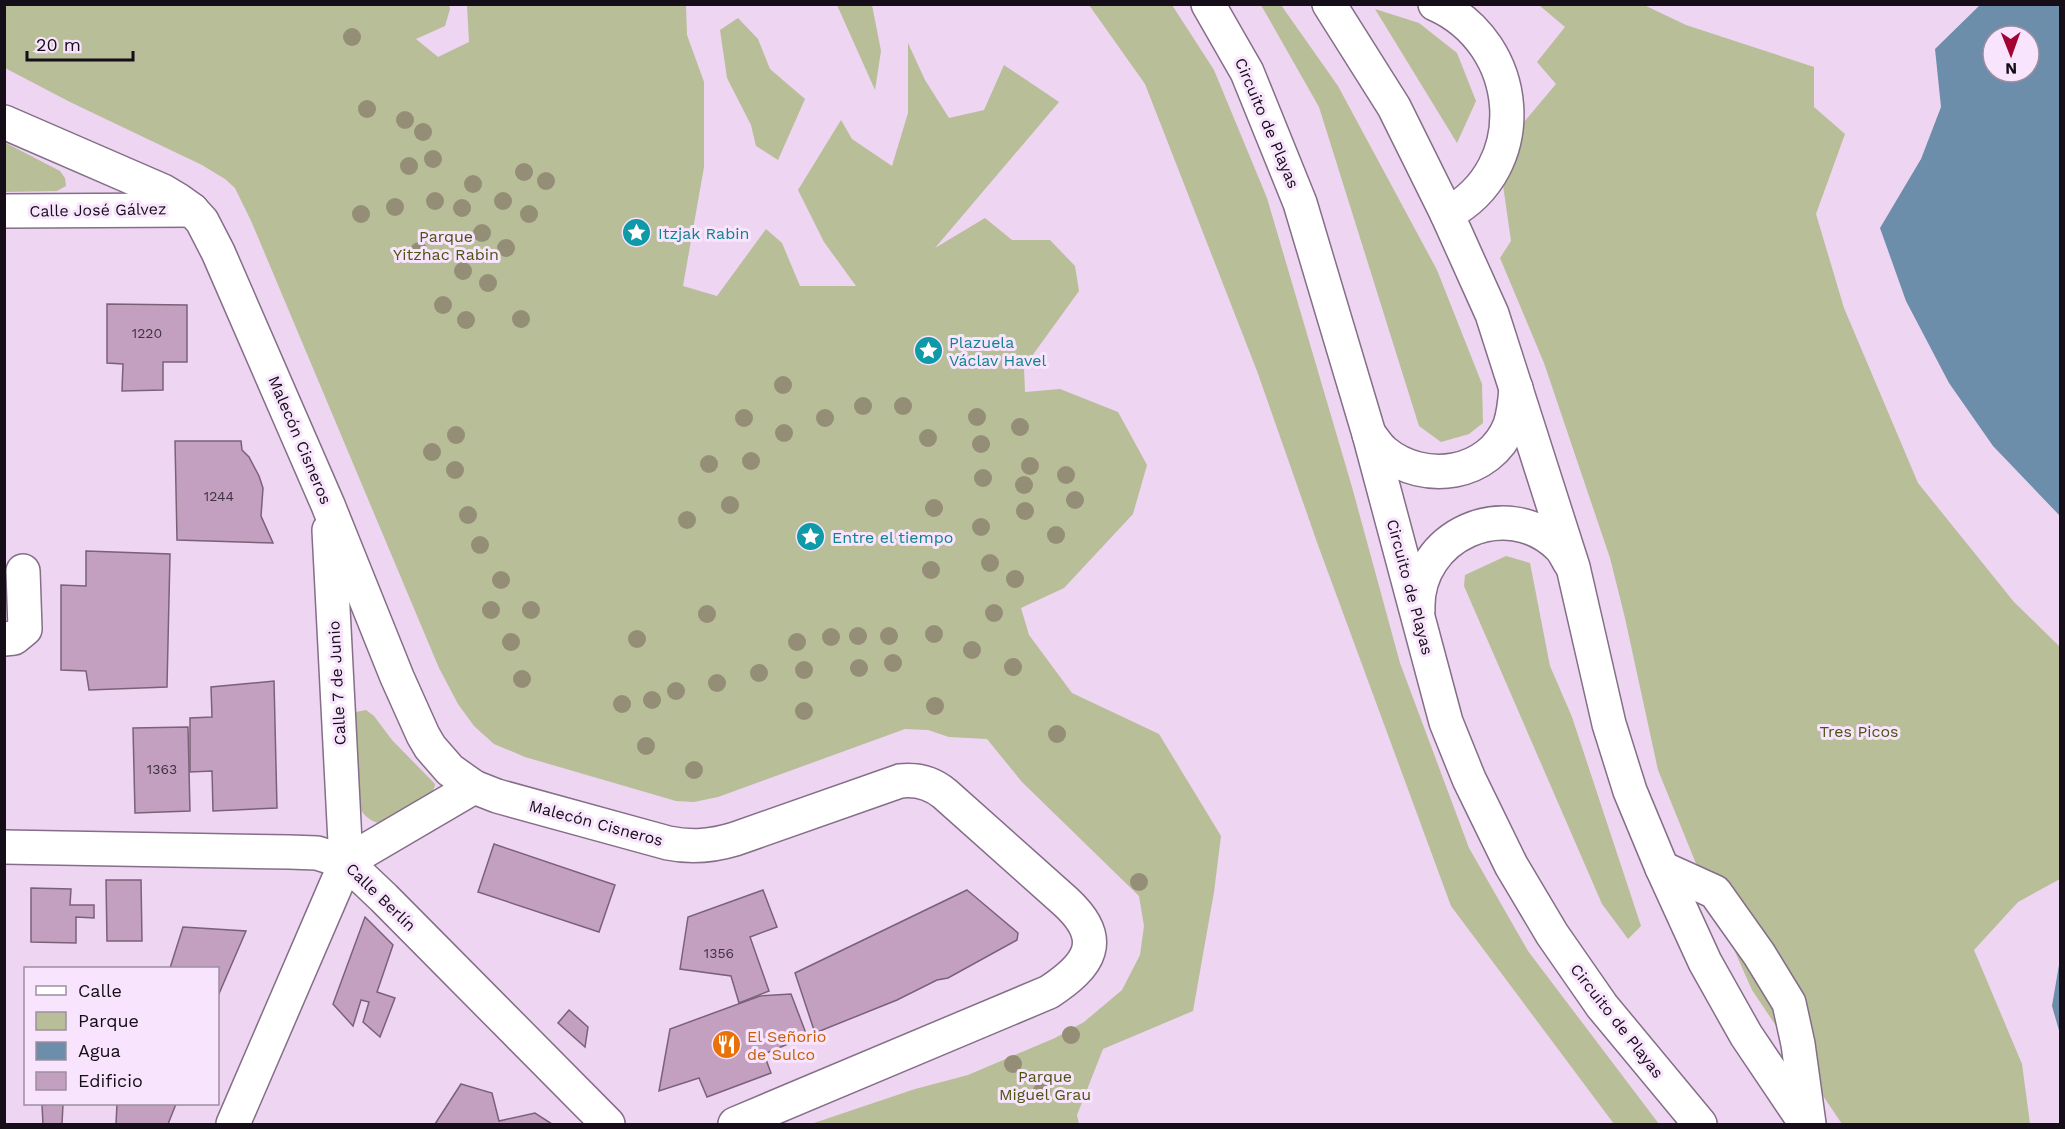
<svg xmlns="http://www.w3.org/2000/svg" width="2065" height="1129" font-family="'Work Sans',sans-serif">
<rect width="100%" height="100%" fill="#eed5f2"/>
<g fill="#b7be98">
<polygon points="4,5 449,5 450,9 445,26 416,39 438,57 469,42 467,5 686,5 687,35 704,82 704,167 683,286 717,296 766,229 782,243 800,286 856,286 824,242 798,190 841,120 852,139 892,166 908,113 908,43 925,80 949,118 984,110 1004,65 1059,102 935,248 985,218 1012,240 1050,240 1075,266 1079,291 1024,367 1025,392 1060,389 1118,412 1147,465 1133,514 1064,588 1021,608 1029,635 1072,693 1159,734 1221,836 1214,892 1193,1011 1103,1049 1077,1115 1079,1124 811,1124 915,1089 968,1075 1055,1038 1084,1022 1122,990 1140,955 1144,926 1139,896 1022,782 987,739 949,737 928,730 905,729 718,797 694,802 676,801 525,757 494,744 474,726 458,704 439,668 252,223 235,188 225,179 202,165 70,102 5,68"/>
<polygon points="837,5 872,5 881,51 875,90"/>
<polygon points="1089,5 1172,5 1214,70 1267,198 1352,487 1400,663 1469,848 1528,951 1659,1124 1614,1124 1451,906 1318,545 1257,371 1145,84"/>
<polygon points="1261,5 1281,5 1338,86 1437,270 1482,384 1483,423 1469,434 1441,442 1419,426 1319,107"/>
<polygon points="1539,5 1644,5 1686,25 1814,67 1814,107 1845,134 1816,214 1844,308 1918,483 2014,602 2060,647 2060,879 2018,902 1974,950 2022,1064 2030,1124 1842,1124 1752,990 1697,866 1658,770 1625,618 1610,558 1544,363 1500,258 1511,241 1503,185 1518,129 1556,84 1537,62 1565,27"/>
<polygon points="1375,9 1419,23 1457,53 1476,101 1457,143"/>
<polygon points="738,18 758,39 770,69 805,99 778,160 756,146 751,125 727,78 720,30"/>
<polygon points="4,142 60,171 65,178 66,186 57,191 5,192"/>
<polygon points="1506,556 1530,563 1550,666 1572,717 1641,926 1628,939 1602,904 1464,586 1465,575"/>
<path d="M366,710L374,716L392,740L435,784C434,801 397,816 382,824C369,821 363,815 357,803L352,720L356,712Z"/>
</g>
<g fill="#6c8eab" fill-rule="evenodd">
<path d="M1980,5H2060V516L1993,446L1949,383L1906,301L1880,228L1921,159L1941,107L1935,49ZM1993,36H2029V72H1993Z"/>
<polygon points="2060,959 2060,1034 2052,1006"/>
</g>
<g fill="#c3a0bf" stroke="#7b6178" stroke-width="1.5">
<polygon points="107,304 187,305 187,362 163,362 163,390 122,391 123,364 107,363"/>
<polygon points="175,441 241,441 242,450 249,457 259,476 263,488 261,516 273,543 177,540"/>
<polygon points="86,551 170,554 167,687 89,690 86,671 61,670 61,585 86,586"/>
<polygon points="274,681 277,808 213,811 212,771 190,772 190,718 212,717 211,687"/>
<polygon points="188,727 190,811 135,813 133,728"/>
<polygon points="494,844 615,885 599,932 478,892"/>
<polygon points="106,880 141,880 142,941 107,941"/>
<polygon points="31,888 71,889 70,905 94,905 94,918 76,917 76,943 31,942"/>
<polygon points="763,890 777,927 750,937 769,991 739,1003 731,976 680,969 688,917"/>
<polygon points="967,890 1018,933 1017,940 948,978 937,980 897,1000 815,1033 795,973"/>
<polygon points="365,917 393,945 377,992 395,998 380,1037 363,1022 369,1002 361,1000 353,1026 333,1004"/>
<polygon points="183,927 246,931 218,996 218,968 170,968"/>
<polygon points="791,994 807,1036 764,1054 771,1073 707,1097 699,1078 659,1091 670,1029 760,996"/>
<polygon points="569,1010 588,1027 585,1047 558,1023"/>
<polygon points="461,1084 492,1093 499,1121 535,1113 552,1124 435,1124"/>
<polygon points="50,1104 63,1104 62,1124 43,1124 42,1105"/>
<polygon points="117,1104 176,1104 168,1124 116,1124"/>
</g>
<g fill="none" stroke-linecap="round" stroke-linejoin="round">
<defs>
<g id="minor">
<path d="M1435,4C1523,43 1534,168 1447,214"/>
<path d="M4,122L163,191L178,200L192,210L202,221L218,252L328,505L397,677L423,735L430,747L450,770L474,787L497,796L668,843C692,848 712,846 735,839L900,781C917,779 932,783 945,794L1066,902C1107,940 1090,965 1049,992L735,1124"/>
<polyline points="4,211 192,210"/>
<polyline points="4,639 14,638 25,629 23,571"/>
<polyline points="4,847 289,852 317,853 346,862 384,898 608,1124"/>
<polyline points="346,862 474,787"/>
<polyline points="1662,868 1715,892 1759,954 1789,1003 1798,1044 1809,1124"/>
<polyline points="233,1124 346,862 329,530"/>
</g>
<g id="highway">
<polyline points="1208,4 1247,72 1300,203 1369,434 1446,722 1469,779 1511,865 1552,934 1602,1006 1700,1124"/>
<polyline points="1329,4 1394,107 1447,214 1492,314 1573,567 1609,724 1630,791 1662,868 1705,962 1746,1035 1806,1124"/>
<path d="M1369,434C1374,440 1378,447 1384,452C1424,485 1490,476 1510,425C1514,413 1515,401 1516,388"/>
<path d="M1418,610C1415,535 1507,494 1560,547C1564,551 1567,558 1570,563"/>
</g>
</defs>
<use href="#minor" stroke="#856e88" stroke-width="36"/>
<use href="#highway" stroke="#856e88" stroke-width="36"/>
<use href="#minor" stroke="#fff" stroke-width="33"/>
<use href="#highway" stroke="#fff" stroke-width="33"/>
</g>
<g fill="#958e76">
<circle cx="352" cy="37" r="9"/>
<circle cx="367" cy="109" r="9"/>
<circle cx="405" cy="120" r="9"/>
<circle cx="423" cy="132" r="9"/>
<circle cx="433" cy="159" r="9"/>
<circle cx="409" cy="166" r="9"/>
<circle cx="524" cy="172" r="9"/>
<circle cx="546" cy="181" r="9"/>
<circle cx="473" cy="184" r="9"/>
<circle cx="435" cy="201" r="9"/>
<circle cx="503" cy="201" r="9"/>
<circle cx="395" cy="207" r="9"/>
<circle cx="462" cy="208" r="9"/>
<circle cx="361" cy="214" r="9"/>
<circle cx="529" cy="214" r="9"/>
<circle cx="482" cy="233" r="9"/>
<circle cx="506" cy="248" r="9"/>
<circle cx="419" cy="251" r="9"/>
<circle cx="463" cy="271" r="9"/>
<circle cx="488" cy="283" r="9"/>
<circle cx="443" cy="305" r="9"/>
<circle cx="521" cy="319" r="9"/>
<circle cx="466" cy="320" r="9"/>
<circle cx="783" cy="385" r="9"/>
<circle cx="863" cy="406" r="9"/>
<circle cx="903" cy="406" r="9"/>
<circle cx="977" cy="417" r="9"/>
<circle cx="744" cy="418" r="9"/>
<circle cx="825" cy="418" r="9"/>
<circle cx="1020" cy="427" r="9"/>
<circle cx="784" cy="433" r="9"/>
<circle cx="456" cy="435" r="9"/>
<circle cx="928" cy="438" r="9"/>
<circle cx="981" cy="444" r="9"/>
<circle cx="432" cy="452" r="9"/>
<circle cx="751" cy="461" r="9"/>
<circle cx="709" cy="464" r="9"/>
<circle cx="1030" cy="466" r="9"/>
<circle cx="455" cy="470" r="9"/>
<circle cx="1066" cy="475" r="9"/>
<circle cx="983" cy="478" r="9"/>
<circle cx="1024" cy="485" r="9"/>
<circle cx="1075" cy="500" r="9"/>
<circle cx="730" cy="505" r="9"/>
<circle cx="934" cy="508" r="9"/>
<circle cx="1025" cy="511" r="9"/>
<circle cx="468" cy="515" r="9"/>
<circle cx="687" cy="520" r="9"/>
<circle cx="981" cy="527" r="9"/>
<circle cx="1056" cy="535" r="9"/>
<circle cx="480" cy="545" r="9"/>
<circle cx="990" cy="563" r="9"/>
<circle cx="931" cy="570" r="9"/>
<circle cx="1015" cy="579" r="9"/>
<circle cx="501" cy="580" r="9"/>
<circle cx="491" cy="610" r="9"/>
<circle cx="531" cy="610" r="9"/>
<circle cx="994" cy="613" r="9"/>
<circle cx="707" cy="614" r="9"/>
<circle cx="934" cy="634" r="9"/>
<circle cx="858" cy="636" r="9"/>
<circle cx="889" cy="636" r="9"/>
<circle cx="831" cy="637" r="9"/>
<circle cx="637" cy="639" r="9"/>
<circle cx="511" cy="642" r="9"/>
<circle cx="797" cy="642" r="9"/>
<circle cx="972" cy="650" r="9"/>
<circle cx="893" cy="663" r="9"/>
<circle cx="1013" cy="667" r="9"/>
<circle cx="859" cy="668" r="9"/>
<circle cx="804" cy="670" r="9"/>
<circle cx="759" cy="673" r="9"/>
<circle cx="522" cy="679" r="9"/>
<circle cx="717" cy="683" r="9"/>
<circle cx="676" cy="691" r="9"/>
<circle cx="652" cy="700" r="9"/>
<circle cx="622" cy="704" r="9"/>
<circle cx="935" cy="706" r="9"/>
<circle cx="804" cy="711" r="9"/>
<circle cx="1057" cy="734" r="9"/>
<circle cx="646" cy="746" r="9"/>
<circle cx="694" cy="770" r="9"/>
<circle cx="1139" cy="882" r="9"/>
<circle cx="1071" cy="1035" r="9"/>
<circle cx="1013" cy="1064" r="9"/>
<circle cx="1042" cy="1091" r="9"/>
</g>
<defs>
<symbol id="sight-disc" viewBox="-11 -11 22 22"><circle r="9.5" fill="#0f9aa8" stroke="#f8e4fc"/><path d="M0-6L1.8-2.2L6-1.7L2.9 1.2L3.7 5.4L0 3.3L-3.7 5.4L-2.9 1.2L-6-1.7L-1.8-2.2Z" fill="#fff"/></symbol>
<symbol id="restaurant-disc" viewBox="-11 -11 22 22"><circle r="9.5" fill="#e8710a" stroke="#f8e4fc"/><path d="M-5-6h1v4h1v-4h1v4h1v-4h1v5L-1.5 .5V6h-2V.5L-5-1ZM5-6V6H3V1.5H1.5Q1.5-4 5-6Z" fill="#fff"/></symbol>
</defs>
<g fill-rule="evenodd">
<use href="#sight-disc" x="620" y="216" width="33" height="33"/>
<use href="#sight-disc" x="912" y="334" width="33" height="33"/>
<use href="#sight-disc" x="794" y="520" width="33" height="33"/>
<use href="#restaurant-disc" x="710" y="1028" width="33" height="33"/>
</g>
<g text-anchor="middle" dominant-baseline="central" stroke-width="6" stroke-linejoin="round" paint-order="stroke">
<g font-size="14" fill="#403241">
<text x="147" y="333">1220</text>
<text x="219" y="496">1244</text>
<text x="162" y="769">1363</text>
<text x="719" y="953">1356</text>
</g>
<g font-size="16" fill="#150d17" stroke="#f8e4fc">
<text transform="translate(1267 123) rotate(67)">Circuito de Playas</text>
<text transform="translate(98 210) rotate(-1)">Calle José Gálvez</text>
<text transform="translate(300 440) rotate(67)">Malecón Cisneros</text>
<text transform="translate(1410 587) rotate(75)">Circuito de Playas</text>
<text transform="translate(337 683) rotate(-93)">Calle 7 de Junio</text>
<text transform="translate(596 823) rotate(15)">Malecón Cisneros</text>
<text transform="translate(381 897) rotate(44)">Calle Berlín</text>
<text transform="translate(1617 1021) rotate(52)">Circuito de Playas</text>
</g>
<g font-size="16" fill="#0d838f" stroke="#f8e4fc" text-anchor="start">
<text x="658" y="233">Itzjak Rabin</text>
<text x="949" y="342">Plazuela<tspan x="949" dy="18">Václav Havel</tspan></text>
<text x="832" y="537">Entre el tiempo</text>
</g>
<g font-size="16" fill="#4c5411" stroke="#f8e4fc">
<text x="446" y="236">Parque<tspan x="446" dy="18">Yitzhac Rabin</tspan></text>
<text x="1859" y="731">Tres Picos</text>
<text x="1045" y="1076">Parque<tspan x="1045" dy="18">Miguel Grau</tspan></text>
</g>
<g font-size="16" fill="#c56008" stroke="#f8e4fc" text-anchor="start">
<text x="747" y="1036">El Señorio<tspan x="747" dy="18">de Sulco</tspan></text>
</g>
</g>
<rect width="2065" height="1129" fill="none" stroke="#150d17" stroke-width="12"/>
<rect x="24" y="967" width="195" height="138" fill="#f8e4fc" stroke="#9d8ea0" stroke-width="1.5"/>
<rect x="36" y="986" width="30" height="9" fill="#ffffff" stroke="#9d8ea0" stroke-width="1.5"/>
<text x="78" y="997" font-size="18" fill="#150d17">Calle</text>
<rect x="36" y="1012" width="30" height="18" fill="#b7be98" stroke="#9d8ea0" stroke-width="1.5"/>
<text x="78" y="1027" font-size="18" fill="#150d17">Parque</text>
<rect x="36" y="1042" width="30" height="18" fill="#6c8eab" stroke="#9d8ea0" stroke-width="1.5"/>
<text x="78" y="1057" font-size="18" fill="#150d17">Agua</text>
<rect x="36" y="1072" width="30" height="18" fill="#c3a0bf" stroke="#9d8ea0" stroke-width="1.5"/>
<text x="78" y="1087" font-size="18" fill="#150d17">Edificio</text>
<g transform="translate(2011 54) rotate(179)"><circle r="28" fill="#f8e4fc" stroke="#9d8ea0" stroke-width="1.5"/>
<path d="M0-4.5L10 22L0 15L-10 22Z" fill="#a20332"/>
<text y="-9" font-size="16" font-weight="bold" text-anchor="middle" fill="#150d17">N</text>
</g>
<path d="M27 51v9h106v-9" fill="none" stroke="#150d17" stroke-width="3"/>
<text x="36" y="51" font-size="18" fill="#150d17" stroke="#f8e4fc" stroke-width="4.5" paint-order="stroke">20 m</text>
</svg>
